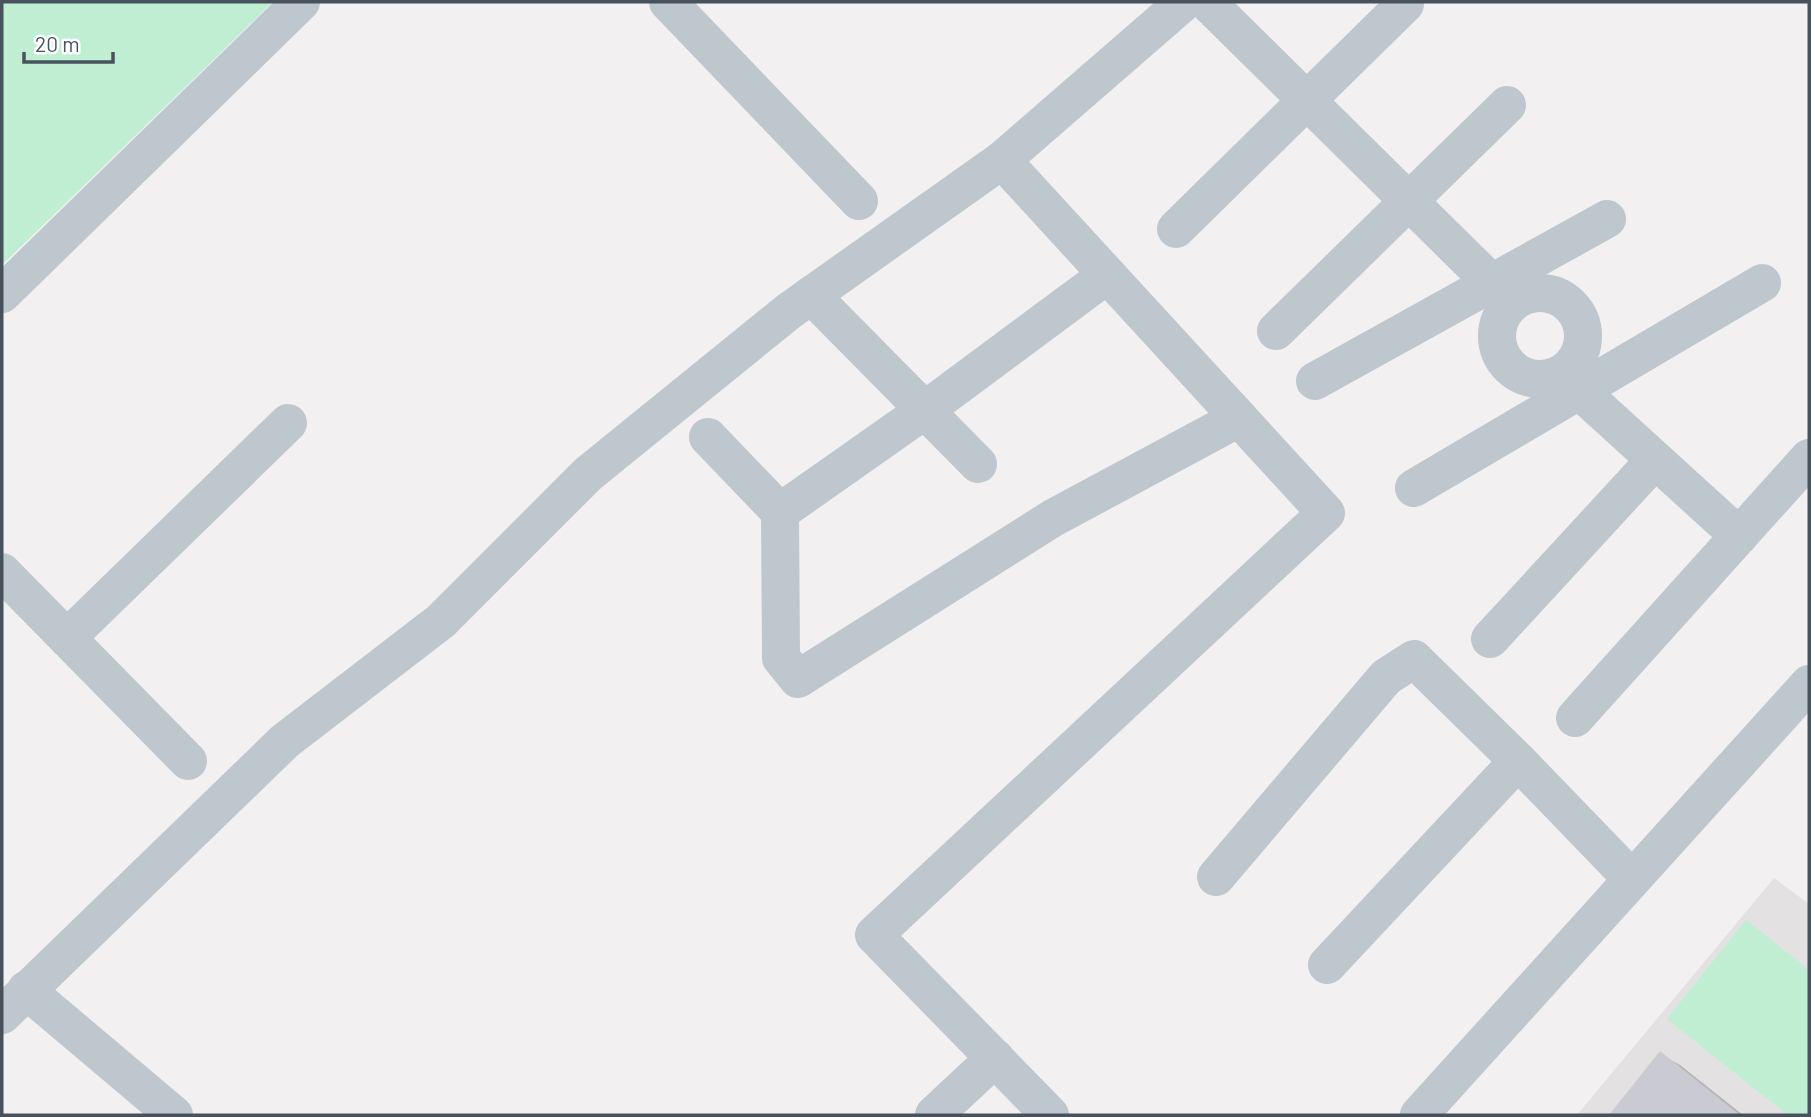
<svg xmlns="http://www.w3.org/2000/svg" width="1811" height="1117" font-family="Barlow,sans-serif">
<rect width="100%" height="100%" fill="#f2f0f0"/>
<polygon fill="#e3e1e2" points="1774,878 1809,904 1809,1115 1577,1115"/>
<g fill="#bfeed3">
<polygon points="2,2 273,2 2,265"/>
<polygon points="1746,920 1809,970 1809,1115 1788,1115 1667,1019"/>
</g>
<polygon fill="#0003" points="1660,1054 1680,1065 1743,1115 1611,1115"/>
<polygon fill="#cacbd2" points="1660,1051 1740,1115 1609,1115"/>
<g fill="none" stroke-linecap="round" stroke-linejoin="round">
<g stroke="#bec6ce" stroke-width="38">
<polyline points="668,2 859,201"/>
<polyline points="1207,2 1512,303"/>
<polyline points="1002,160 1326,513 874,935 1050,1115"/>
<polyline points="1176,229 1405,4"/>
<circle cx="1540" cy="336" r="43"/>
<polyline points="2,294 301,2"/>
<polyline points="811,295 978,464"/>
<polyline points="1276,331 1507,105"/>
<polyline points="1561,374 1739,536"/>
<polyline points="1315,381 1607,219"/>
<polyline points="708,437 780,512 781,658 798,679 1053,518 1239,418"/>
<polyline points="1414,488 1762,283"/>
<polyline points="780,512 925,410 1107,275"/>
<polyline points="2,572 188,761"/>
<polyline points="67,638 288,423"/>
<polyline points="1490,639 1655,460"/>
<polyline points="1575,718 1809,458"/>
<polyline points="1216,877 1386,677 1414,659 1518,761 1632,879"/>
<polyline points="1327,965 1518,761"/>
<polyline points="26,990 174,1115"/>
<polyline points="2,1015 285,741 441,621 588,474 789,311 1002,160 1184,2"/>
<polyline points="934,1115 995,1058"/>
<polyline points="1419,1115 1809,684"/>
</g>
</g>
<rect width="1811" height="1117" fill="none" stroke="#48525d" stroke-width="7"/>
<path d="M24 52v10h89v-10" fill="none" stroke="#48525d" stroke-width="3.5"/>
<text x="35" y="52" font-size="21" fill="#48525d" stroke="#ffffff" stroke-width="5" paint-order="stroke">20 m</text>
</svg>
